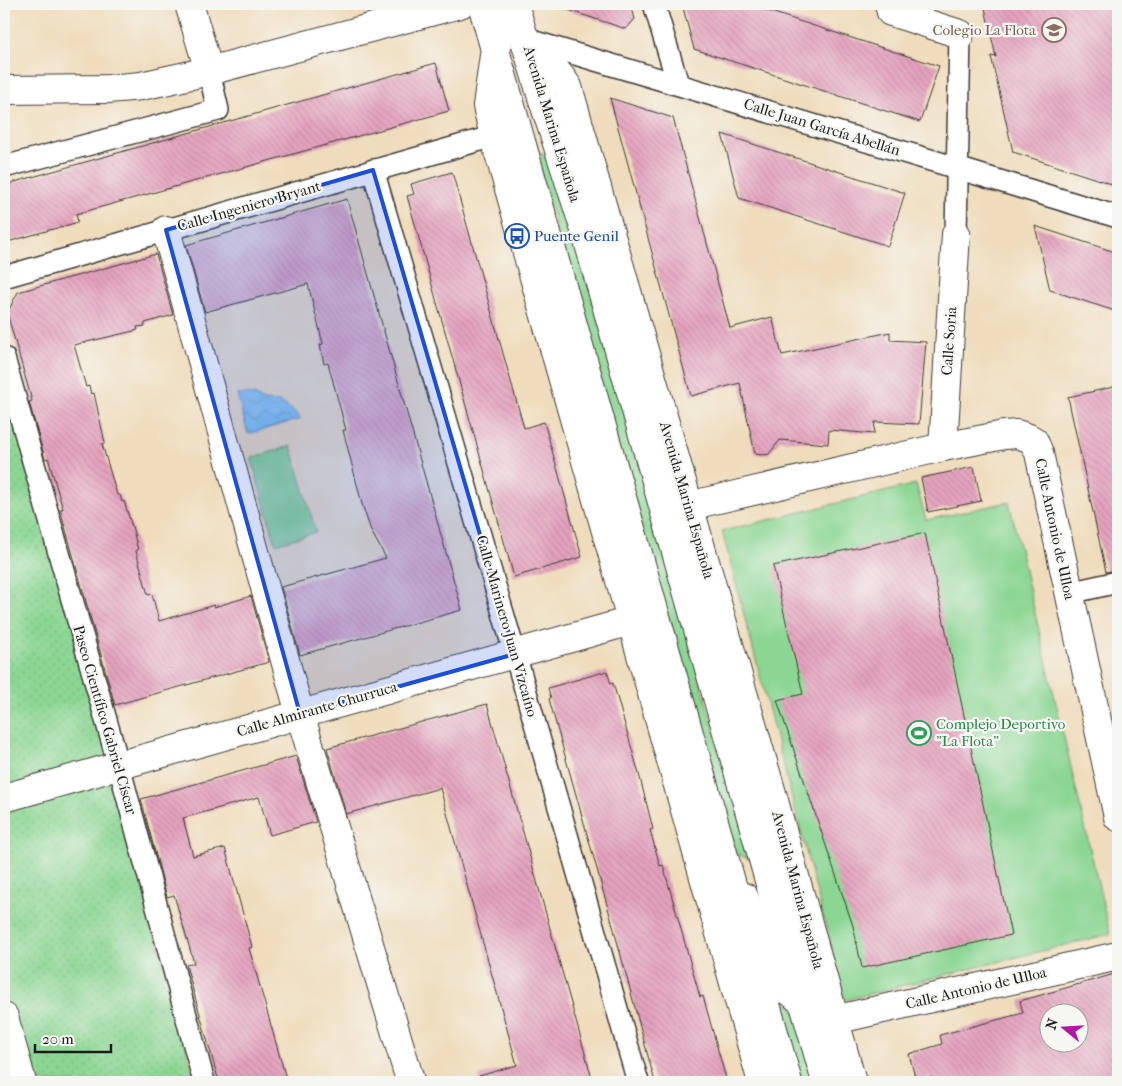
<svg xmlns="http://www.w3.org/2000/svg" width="1122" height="1086" font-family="'IM FELL French Canon',serif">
<defs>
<pattern id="park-dots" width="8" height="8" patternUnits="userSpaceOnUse" patternTransform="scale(1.25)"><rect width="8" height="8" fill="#8bd693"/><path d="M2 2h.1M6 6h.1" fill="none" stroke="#77b77e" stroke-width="1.8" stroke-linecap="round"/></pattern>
<pattern id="water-waves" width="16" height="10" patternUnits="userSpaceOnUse" patternTransform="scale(1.25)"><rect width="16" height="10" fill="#77bfef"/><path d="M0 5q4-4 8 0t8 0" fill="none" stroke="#66a4cc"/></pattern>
<pattern id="building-back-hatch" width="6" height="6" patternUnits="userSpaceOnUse" patternTransform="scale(1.25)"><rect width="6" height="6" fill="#e4a2bd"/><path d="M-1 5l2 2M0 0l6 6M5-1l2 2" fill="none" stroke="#c38ba2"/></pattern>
</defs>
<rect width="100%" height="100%" fill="#f6f6f2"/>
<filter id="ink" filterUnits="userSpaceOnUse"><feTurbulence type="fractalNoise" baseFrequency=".02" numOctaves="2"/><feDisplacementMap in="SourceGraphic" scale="10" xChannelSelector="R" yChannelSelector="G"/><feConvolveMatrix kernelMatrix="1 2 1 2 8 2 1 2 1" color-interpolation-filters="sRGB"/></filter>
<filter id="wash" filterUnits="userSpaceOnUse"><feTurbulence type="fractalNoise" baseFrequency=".0096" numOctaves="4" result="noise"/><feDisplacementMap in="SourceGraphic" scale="20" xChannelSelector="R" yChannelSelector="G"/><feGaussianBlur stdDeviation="1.12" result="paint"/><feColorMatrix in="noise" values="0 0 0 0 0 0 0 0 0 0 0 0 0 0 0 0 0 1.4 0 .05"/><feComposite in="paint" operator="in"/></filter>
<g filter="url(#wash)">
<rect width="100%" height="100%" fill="#efdcbc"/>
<g fill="#8bd693" stroke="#547958">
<polygon points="550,151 751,860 735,853 536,156"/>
<polygon points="291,446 316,532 276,544 251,458"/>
<polygon points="916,484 926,520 1009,502 1110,934 845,1000 722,531"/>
<polygon points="776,1000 793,1006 814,1082 799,1082"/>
</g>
<polygon fill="url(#park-dots)" stroke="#547958" points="4,358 195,1082 24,1082 4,1018"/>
<polygon fill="url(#water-waves)" stroke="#4a6e86" points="246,394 254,395 264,401 281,402 295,412 301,419 248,434 237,395"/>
<g id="blocks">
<g fill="url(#building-back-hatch)" fill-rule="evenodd">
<polygon points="563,4 631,4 635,19 626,29 562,8"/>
<polygon points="682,4 746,4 939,66 920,122 694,49"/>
<polygon points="984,4 1118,4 1118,186 1013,152 991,56 996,57"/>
<polygon points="436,63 449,111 76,214 78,222 4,243 4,185"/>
<polygon points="610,98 673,118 730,328 772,317 782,355 890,332 890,340 926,342 919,424 875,422 874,434 829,430 828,444 780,440 769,454 763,455 755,454 740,383 691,396"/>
<polygon points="722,134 905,193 888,246 739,198"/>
<polygon points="452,172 524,428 544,422 582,557 514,577 407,196 414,194 411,184"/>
<polygon points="347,199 462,610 300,655 281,587 386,558 371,531 362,504 343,430 346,430 328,363 324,364 320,345 323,344 308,284 205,312 186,245"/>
<polygon points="1035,226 1118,253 1118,312 1050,290"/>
<polygon points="156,254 173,315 145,323 145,326 137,327 138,330 74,345 86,387 89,386 91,394 94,393 105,443 102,444 117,495 120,495 122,502 124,501 133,530 138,550 136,551 148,595 152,594 159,621 214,605 214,607 251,596 269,662 115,705 62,516 60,509 63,509 48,458 45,459 29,402 32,401 7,313 18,292"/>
<polygon points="1118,386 1118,570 1106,572 1068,397"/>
<polygon points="974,467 981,501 928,512 921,478"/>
<polygon points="925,533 1011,935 862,968 853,926 777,700 803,694 773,566"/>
<polygon points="607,671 611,684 613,683 639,774 653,829 650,830 660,866 663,865 700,997 703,996 726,1079 714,1082 655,1082 613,926 549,699 551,698 548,688"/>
<polygon points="487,704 532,864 593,1082 480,1082 479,1076 517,1065 440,788 346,814 327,748"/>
<polygon points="296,756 316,822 270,835 259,797 183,818 193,856 225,848 252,947 249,948 287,1082 219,1082 186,965 194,963 174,895 167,897 141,799"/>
<path d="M1118,973V1082H932L931,1077L916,1081L909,1054L942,1044L940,1035L1023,1013L1020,1001ZM1050,1014H1080V1044H1050Z"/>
</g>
</g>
</g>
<g filter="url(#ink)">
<use href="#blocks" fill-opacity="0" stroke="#3c3934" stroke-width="1"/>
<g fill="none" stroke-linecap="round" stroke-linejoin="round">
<defs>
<g id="pedestrian">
<polyline points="654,4 678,84"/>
<polyline points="525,39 957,168 1118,217"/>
<polyline points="4,167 218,110 209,71"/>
<polyline points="373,170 515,654 638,1082"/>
<polyline points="956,234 960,34"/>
<polyline points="4,277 494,136"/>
<polyline points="4,358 119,766 204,1082"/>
<polyline points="1069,593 1118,582"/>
</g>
<g id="minor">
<polyline points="189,4 209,71 460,4"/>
<path d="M487,4C516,30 547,55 568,87L771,790L852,1082"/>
<polyline points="889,4 891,12 960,34"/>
<polyline points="497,47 495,48 487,106 494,136 762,1082"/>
<polyline points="4,90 108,89 141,86 209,71"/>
<polyline points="166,230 300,714 410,1080"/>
<polyline points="943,447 956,234"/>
<polyline points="688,506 943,447 1004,435 1017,434 1029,438 1034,441 1039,453 1118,817"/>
<polyline points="4,798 631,621"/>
<polyline points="744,897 765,943 776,976 782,985 810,1008 834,1020 1118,956"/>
<polyline points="4,1017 22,1082"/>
</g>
<g id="secondary">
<polyline points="482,4 788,1082"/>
<polyline points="514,4 541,94 585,230 826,1082"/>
</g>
</defs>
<use href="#pedestrian" stroke="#3c3934" stroke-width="24"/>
<use href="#minor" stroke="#3c3934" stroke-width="30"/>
<use href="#secondary" stroke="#3c3934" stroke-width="30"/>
<use href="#pedestrian" stroke="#fff" stroke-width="21"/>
<use href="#minor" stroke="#fff" stroke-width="28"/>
<use href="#secondary" stroke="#fff" stroke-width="28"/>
</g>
</g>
<path fill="#1d4ed8" fill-opacity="0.2" stroke="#1d4ed8" stroke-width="4" stroke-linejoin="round" d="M373,170L515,654L300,714L166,230Z"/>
<defs>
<symbol id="school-ring" viewBox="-11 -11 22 22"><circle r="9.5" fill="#f6f6f2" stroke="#8d6e63" stroke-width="1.5"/><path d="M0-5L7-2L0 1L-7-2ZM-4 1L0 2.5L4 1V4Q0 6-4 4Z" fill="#8d6e63"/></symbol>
<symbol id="bus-ring" viewBox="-11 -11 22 22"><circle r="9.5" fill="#f6f6f2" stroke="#1a4fb4" stroke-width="1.5"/><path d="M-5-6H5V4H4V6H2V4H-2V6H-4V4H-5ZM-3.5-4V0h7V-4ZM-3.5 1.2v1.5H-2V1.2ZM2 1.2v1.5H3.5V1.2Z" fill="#1a4fb4"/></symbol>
<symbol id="stadium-ring" viewBox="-11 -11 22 22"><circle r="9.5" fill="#f6f6f2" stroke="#2e9e5b" stroke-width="1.5"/><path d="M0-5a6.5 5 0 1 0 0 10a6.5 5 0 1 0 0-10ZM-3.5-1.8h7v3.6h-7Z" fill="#2e9e5b"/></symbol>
</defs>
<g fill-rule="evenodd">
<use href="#school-ring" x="1040" y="16" width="28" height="28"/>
<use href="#bus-ring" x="503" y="222" width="28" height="28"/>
<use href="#stadium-ring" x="905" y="719" width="28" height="28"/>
</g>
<g text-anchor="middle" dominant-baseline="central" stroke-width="4.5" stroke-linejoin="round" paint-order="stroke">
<g font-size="15" fill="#785e54" stroke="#f6f6f2" text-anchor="end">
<text x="1036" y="30">Colegio La Flota</text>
</g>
<g font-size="15" fill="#1c1c1c" stroke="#f6f6f2">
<text transform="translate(552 124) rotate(73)">Avenida Marina Española</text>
<text transform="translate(822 127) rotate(17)">Calle Juan García Abellán</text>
<text transform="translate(249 206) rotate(-16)">Calle Ingeniero Bryant</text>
<text transform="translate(949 341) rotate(-86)">Calle Soria</text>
<text transform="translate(687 500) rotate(74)">Avenida Marina Española</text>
<text transform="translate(1055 529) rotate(78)">Calle Antonio de Ulloa</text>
<text transform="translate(507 626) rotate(74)">Calle Marinero Juan Vizcaíno</text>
<text transform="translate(317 709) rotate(-16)">Calle Almirante Churruca</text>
<text transform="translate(105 720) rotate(74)">Paseo Científico Gabriel Císcar</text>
<text transform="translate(798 890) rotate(75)">Avenida Marina Española</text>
<text transform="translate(976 988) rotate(-13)">Calle Antonio de Ulloa</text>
</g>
<g font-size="15" fill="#164399" stroke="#f6f6f2" text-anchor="start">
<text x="534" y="236">Puente Genil</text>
</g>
<g font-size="15" fill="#27864d" stroke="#f6f6f2" text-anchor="start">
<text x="936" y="724">Complejo Deportivo<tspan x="936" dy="17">"La Flota"</tspan></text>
</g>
</g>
<rect width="1122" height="1086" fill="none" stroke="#f6f6f2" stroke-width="20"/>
<g transform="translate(1064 1028) rotate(288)"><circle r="24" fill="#f6f6f2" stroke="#9f9f9c"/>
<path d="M0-4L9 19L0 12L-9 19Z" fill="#b5179e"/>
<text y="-8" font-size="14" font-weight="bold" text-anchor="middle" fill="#1c1c1c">N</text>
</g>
<path d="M35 1044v8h76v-8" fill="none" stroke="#1c1c1c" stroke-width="2.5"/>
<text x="42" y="1044" font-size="15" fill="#1c1c1c" stroke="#f6f6f2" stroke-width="4" paint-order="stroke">20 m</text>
</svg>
